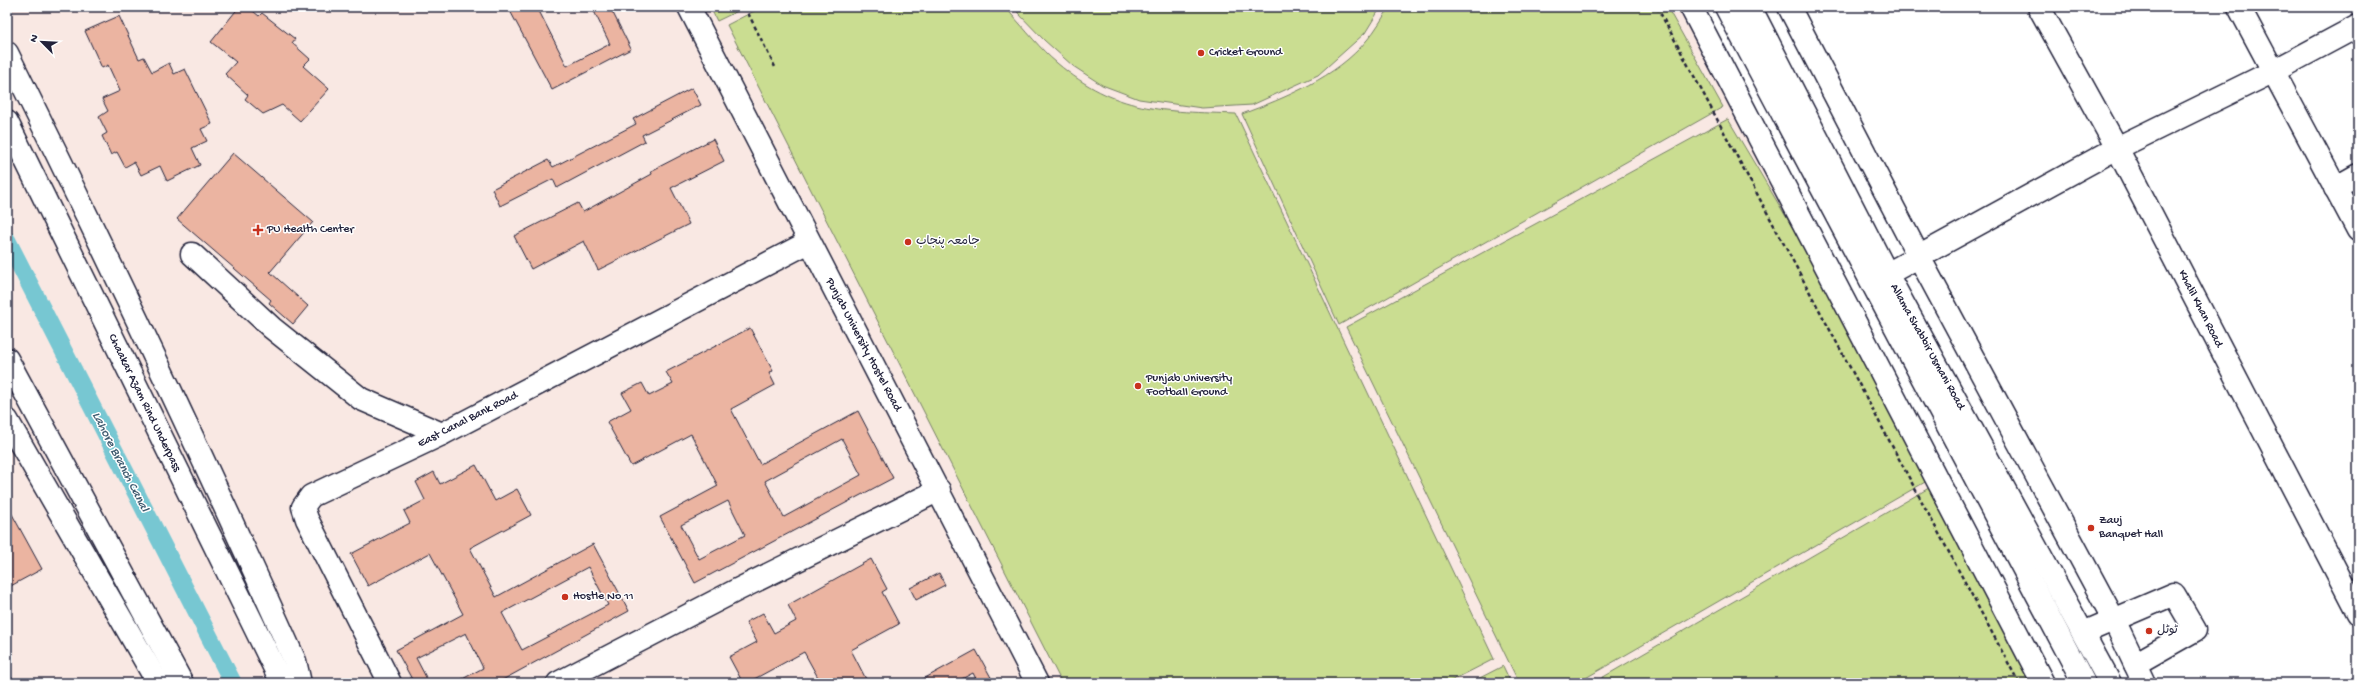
<svg xmlns="http://www.w3.org/2000/svg" width="2365" height="690" font-family="'Gochi Hand','Playpen Sans Arabic',sans-serif">
<rect width="100%" height="100%" fill="#fff"/>
<filter id="ink" filterUnits="userSpaceOnUse"><feTurbulence type="fractalNoise" baseFrequency=".025" numOctaves="2"/><feDisplacementMap in="SourceGraphic" scale="8" xChannelSelector="R" yChannelSelector="G"/><feConvolveMatrix kernelMatrix="1 2 1 2 8 2 1 2 1" color-interpolation-filters="sRGB"/></filter>
<g filter="url(#ink)">
<polygon fill="#f9e8e3" points="12,7 1679,7 2055,683 7,683 7,10"/>
<g fill="#cadd91" stroke="#768066">
<polygon points="710,7 746,7 717,21"/>
<path d="M762,7H1008L1011,14C1026,30 1040,49 1057,63C1116,113 1163,111 1236,114L1494,659L1447,683H1062L727,25Z"/>
<polygon points="1016,7 1381,7 1365,33 1318,75 1252,105 1202,108 1139,99 1102,85 1073,66 1044,40 1018,13"/>
<path d="M1390,7H1667L1723,107L1339,325L1242,114C1285,98 1337,77 1367,40C1376,30 1382,18 1390,7Z"/>
<polygon points="1728,119 1939,474 1577,683 1519,683 1346,327"/>
<polygon points="1934,485 2043,683 1593,683"/>
<polygon points="1503,666 1511,683 1470,683"/>
</g>
<g fill="none" stroke-linecap="round" stroke-linejoin="round">
<polyline stroke="#77c7d2" stroke-width="18" points="7,240 233,683"/>
</g>
<g fill="#ebb4a1" stroke="#22223b" fill-rule="evenodd">
<polygon points="239,7 248,7 259,16 262,13 295,39 292,43 310,59 303,66 329,89 300,121 282,105 263,114 245,99 248,95 225,74 236,62 211,42"/>
<polygon points="508,7 537,7 567,66 610,44 592,7 610,7 631,49 552,90"/>
<polygon points="119,16 139,59 144,57 152,72 169,63 174,74 185,69 212,124 201,129 207,141 192,148 200,165 167,181 160,166 141,175 134,162 125,167 117,152 111,155 102,136 107,133 99,117 108,111 102,99 120,91 108,65 102,68 85,31"/>
<polygon points="692,88 701,105 642,135 645,141 557,188 553,179 500,206 492,189 548,160 553,167 636,124 633,119"/>
<polygon points="713,139 724,161 671,188 689,224 598,270 584,241 531,269 514,236 578,203 583,212 652,174 651,171"/>
<polygon points="233,153 313,222 270,272 308,306 293,324 269,303 271,300 177,219"/>
<path d="M750,328L773,371L769,373L775,385L731,409L760,464L858,411L893,478L695,583L660,517L718,486L691,434L631,466L607,422L631,409L622,393L642,383L649,396L673,384L666,372ZM842,439L861,475L784,517L765,481ZM728,501L745,535L699,559L681,525Z"/>
<path d="M476,465L495,501L517,489L531,515L470,548L496,597L593,544L629,611L497,683H455L483,668L466,633L416,658L429,683H414L396,650L463,614L430,553L368,586L351,554L410,523L404,511L425,500L416,482L434,472L440,484ZM588,567L608,605L522,650L502,613Z"/>
<polygon points="7,505 42,569 7,588"/>
<polygon points="871,559 887,589 882,592 899,624 851,650 868,683 821,683 804,652 747,683 743,683 729,657 757,642 746,622 763,613 774,633 796,621 788,605"/>
<polygon points="939,573 945,585 916,600 910,588"/>
<polygon points="976,650 994,683 978,683 973,673 954,683 916,683"/>
</g>
<g fill="none" stroke-linecap="round" stroke-linejoin="round">
<defs>
<g id="minor">
<polyline points="689,7 1037,683"/>
<polyline points="1691,7 2043,683"/>
<polyline points="1789,7 1919,257 2114,620 2144,683"/>
<polyline points="2039,7 2117,148 2358,613"/>
<polyline points="2239,7 2358,230"/>
<polyline points="2335,188 2358,175"/>
<polyline points="192,254 272,328 361,399 442,434"/>
<polyline points="1887,274 2117,148 2272,72 2358,26"/>
<polyline points="2083,633 2174,594 2195,630 2135,664"/>
<polyline points="390,683 307,519 303,507 311,496 442,434 809,242"/>
<polyline points="558,683 737,590 939,490"/>
</g>
<g id="major">
<polyline points="1726,7 2084,683"/>
<polyline points="1750,7 1887,274 2110,683"/>
</g>
<g id="highway">
<path d="M7,53C107,254 203,456 295,661L300,683"/>
<polyline points="7,122 282,683"/>
<polyline points="7,359 182,683"/>
<polyline points="7,420 158,683"/>
</g>
</defs>
<use href="#minor" stroke="#22223b" stroke-width="25"/>
<use href="#major" stroke="#22223b" stroke-width="25"/>
<use href="#highway" stroke="#22223b" stroke-width="25"/>
<g stroke="#22223b" stroke-width="2.5" stroke-dasharray="4 3" stroke-linecap="butt">
<polyline points="745,7 775,67"/>
<polyline points="1657,7 2019,683"/>
</g>
<use href="#minor" stroke="#fff" stroke-width="22"/>
<use href="#major" stroke="#fff" stroke-width="22"/>
<use href="#highway" stroke="#fff" stroke-width="22"/>
</g>
</g>
<g fill="#c8321e" stroke="#fff" stroke-width="1.5">
<circle cx="1201" cy="53" r="4"/>
<path d="M256 224h4v4h4v4h-4v4h-4v-4h-4v-4h4z"/>
<circle cx="908" cy="242" r="4"/>
<circle cx="1138" cy="386" r="4"/>
<circle cx="2091" cy="528" r="4"/>
<circle cx="565" cy="597" r="4"/>
<circle cx="2149" cy="631" r="4"/>
</g>
<g text-anchor="middle" dominant-baseline="central" stroke-width="3" stroke-linejoin="round" paint-order="stroke">
<g font-size="12" fill="#22223b" stroke="#fff" text-anchor="start">
<text x="1209" y="53">Cricket Ground</text>
<text x="267" y="230">PU Health Center</text>
<text x="916" y="242">جامعہ پنجاب</text>
<text x="1146" y="379">Punjab University<tspan x="1146" dy="14">Football Ground</tspan></text>
<text x="2099" y="521">Zauj<tspan x="2099" dy="14">Banquet Hall</tspan></text>
<text x="573" y="597">Hostle No 11</text>
<text x="2157" y="631">ٹوٹل</text>
</g>
<g font-size="12" fill="#22223b" stroke="#fff">
<text transform="translate(2200 309) rotate(63)">Khalil Khan Road</text>
<text transform="translate(863 345) rotate(62)">Punjab University Hostel Road</text>
<text transform="translate(1927 347) rotate(61)">Allama Shabbir Usmani Road</text>
<text transform="translate(144 403) rotate(64)">Chaakar Azam Rind Underpass</text>
<text transform="translate(468 420) rotate(-27)">East Canal Bank Road</text>
</g>
<g font-size="13" font-style="italic" fill="#405c70" stroke="#fff">
<text transform="translate(120 462) rotate(63)">Lahore Branch Canal</text>
</g>
</g>
<rect width="2365" height="690" fill="none" stroke="#fff" stroke-width="24"/>
<rect x="12" y="12" width="2341" height="666" fill="none" stroke="#22223b" stroke-width="1.5" filter="url(#ink)"/>
<g transform="translate(42 42) rotate(294)" stroke="#ffffff" stroke-width="3" paint-order="stroke">
<path d="M0-3L7 15L0 10L-7 15Z" fill="#22223b"/>
<text y="-6" font-size="11" font-weight="bold" text-anchor="middle" fill="#22223b">N</text>
</g>
</svg>
